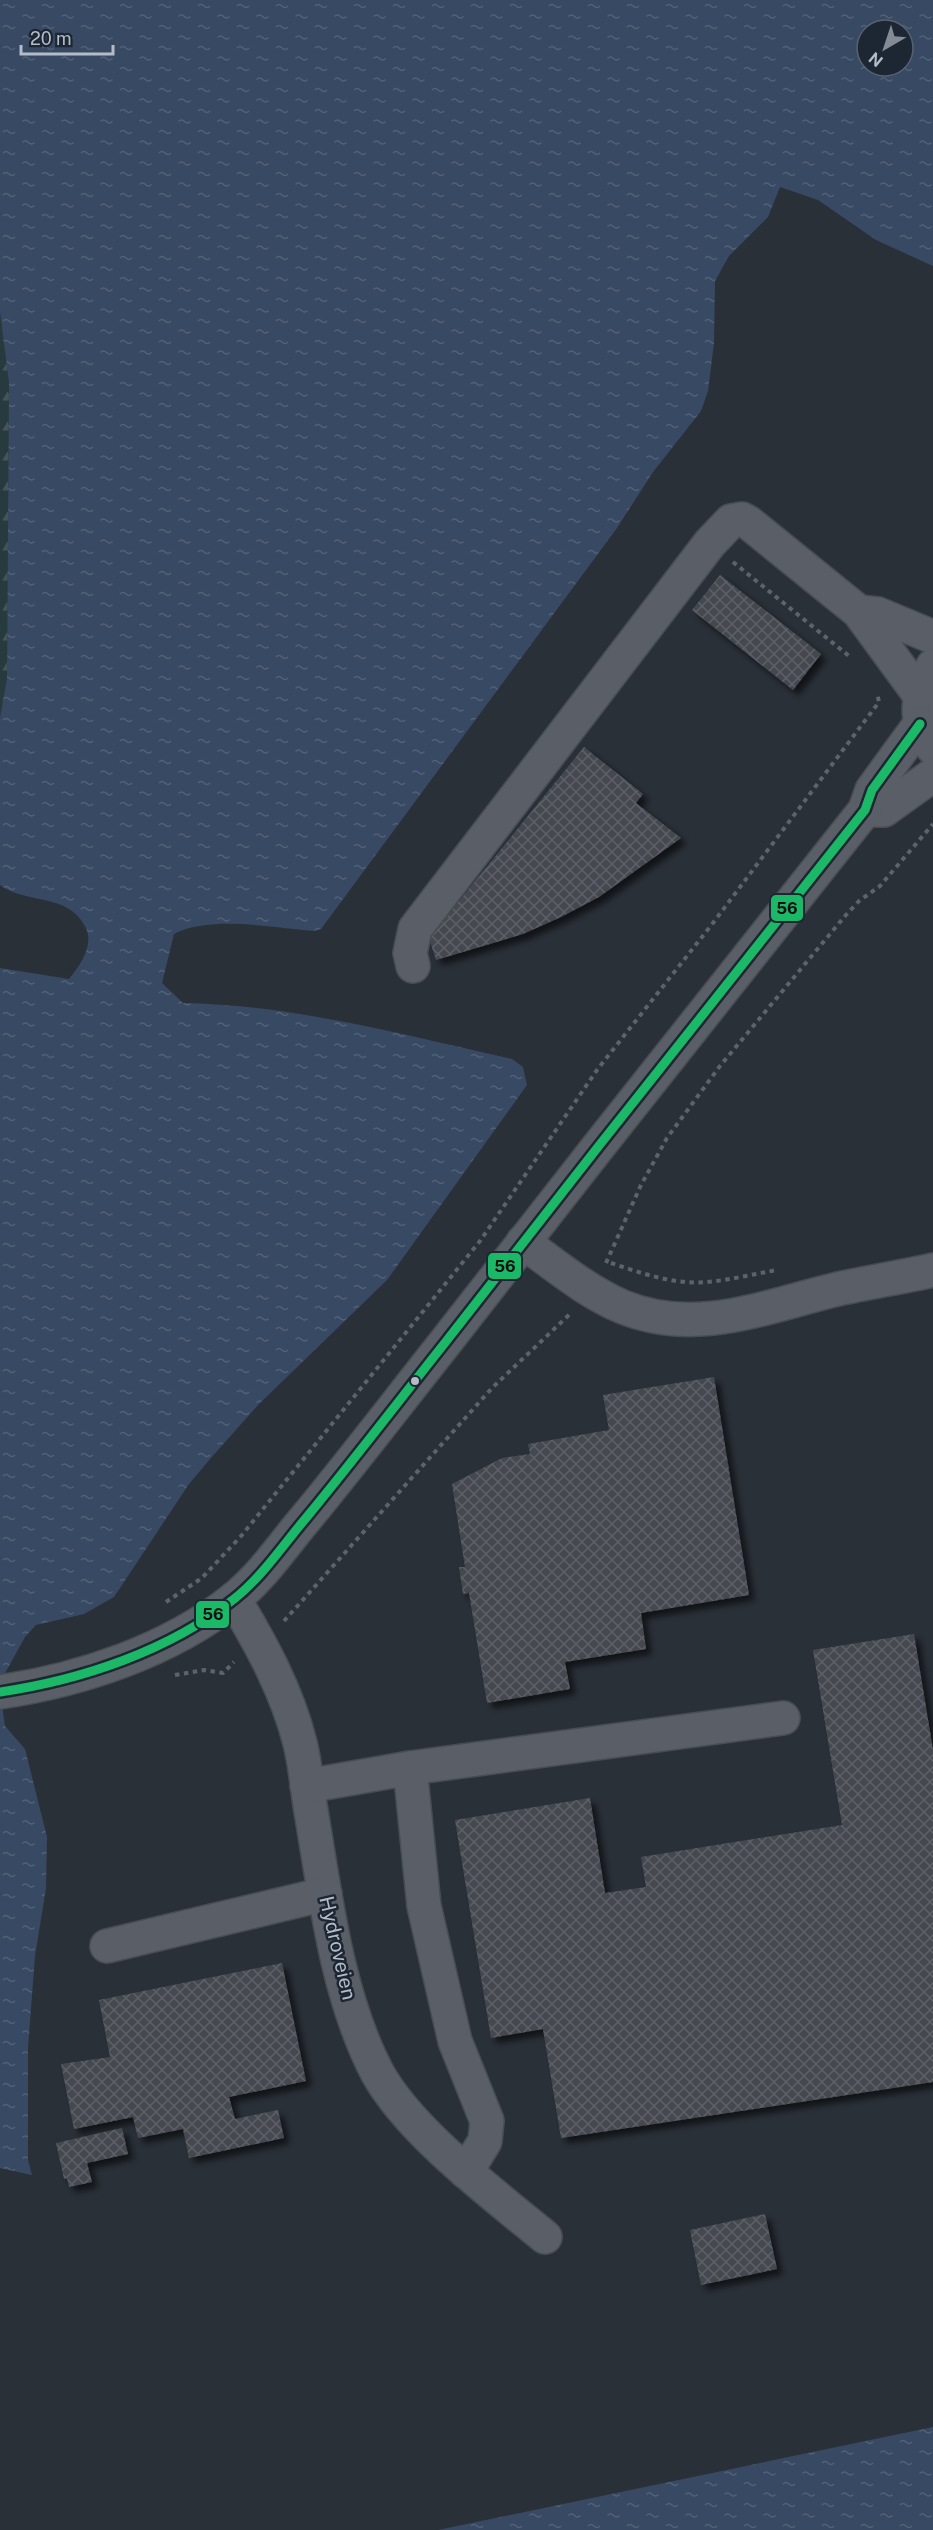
<svg xmlns="http://www.w3.org/2000/svg" width="933" height="2530" font-family="'Public Sans',sans-serif">
<defs>
<pattern id="forest-firs" width="22" height="20" patternUnits="userSpaceOnUse" patternTransform="scale(1.5)"><rect width="22" height="20" fill="#273a3e"/><path d="M5 1l3.5 6h-7zM16 11l3.5 6h-7z" fill="#445559"/></pattern>
<pattern id="water-ripples" width="26" height="14" patternUnits="userSpaceOnUse" patternTransform="scale(1.5)"><rect width="26" height="14" fill="#384963"/><path d="M2 4q2-2 4 0t4 0M15 11q2-2 4 0t4 0" fill="none" stroke="#526178"/></pattern>
<pattern id="building-cross-hatch" width="8" height="8" patternUnits="userSpaceOnUse" patternTransform="scale(1.5)"><rect width="8" height="8" fill="#444950"/><path d="M0 0l8 8M0 8l8-8" fill="none" stroke="#5d6168"/></pattern>
<filter id="shadow"><feDropShadow dx="5.5" dy="5.5" stdDeviation="3" flood-color="#0009"/></filter>
</defs>
<rect width="100%" height="100%" fill="#2a3038"/>
<polygon fill="url(#forest-firs)" points="0,312 9,383 7,678 0,718"/>
<g fill="url(#water-ripples)" fill-rule="evenodd">
<path d="M0,0H933V266L876,240L818,200L780,187L768,217L729,256L715,281L714,343L708,391L701,411L653,472L617,528L321,929L315,931C274,928 211,915 174,934L162,983L183,1003C294,1005 404,1035 512,1059L523,1067L527,1085L387,1280L259,1404L210,1459L189,1484L114,1597L84,1614L36,1625L25,1637L4,1675L1,1698L5,1726L25,1749L47,1837L46,1888L35,1956L28,2048V2160L32,2175L0,2168V968L69,979C80,965 94,946 86,928C69,892 27,905 0,885V718L7,678L9,383L0,312ZM867,30H903V66H867Z"/>
<polygon points="933,2427 933,2530 438,2530"/>
</g>
<g fill="url(#building-cross-hatch)" filter="url(#shadow)">
<polygon points="720,575 821,654 793,690 692,610"/>
<polygon points="584,747 643,794 636,803 681,838 599,897 561,917 523,934 436,960 429,938"/>
<polygon points="714,1377 749,1595 641,1613 646,1649 565,1662 570,1689 487,1703 469,1593 463,1594 459,1567 465,1567 452,1484 502,1458 530,1454 528,1444 609,1430 603,1395"/>
<polygon points="914,1634 933,1750 933,2082 561,2138 543,2029 491,2038 455,1820 590,1798 605,1893 646,1887 641,1857 842,1825 813,1650"/>
<polygon points="282,1963 306,2081 229,2097 235,2119 278,2110 284,2138 189,2158 183,2129 138,2138 133,2117 74,2129 61,2064 110,2057 99,2000"/>
<polygon points="122,2128 128,2154 87,2163 92,2182 69,2187 67,2178 64,2179 56,2143"/>
<polygon points="765,2214 777,2269 701,2285 690,2230"/>
</g>
<g fill="none" stroke-linecap="round" stroke-linejoin="round">
<defs>
<g id="minor">
<polyline points="859,612 878,614 933,637"/>
<path d="M933,666C916,693 913,721 933,748"/>
<polyline points="865,810 884,810 933,775"/>
<polyline points="413,966 410,953 415,929 710,543 731,521 742,519 749,523 859,612 919,694"/>
<path d="M523,1242C555,1265 587,1292 623,1307C697,1337 766,1306 838,1289C870,1282 902,1277 933,1270"/>
<path d="M234,1599C261,1644 287,1691 300,1743C305,1763 307,1785 310,1805C325,1892 336,1994 377,2072C409,2131 493,2194 545,2237"/>
<path d="M0,1692C81,1680 169,1651 234,1599C262,1577 283,1545 306,1518C353,1461 398,1402 444,1344C583,1165 724,987 865,810L872,790L920,724"/>
<polyline points="410,1768 424,1906 455,2041 487,2121 485,2141 466,2172"/>
<polyline points="307,1786 410,1768 783,1718"/>
<polyline points="107,1946 325,1894"/>
</g>
</defs>
<use href="#minor" stroke="#484c53" stroke-width="36"/>
<g stroke="#5d636a" stroke-width="4" stroke-dasharray="4.5 4.5" stroke-linecap="butt">
<polyline points="733,562 849,656"/>
<polyline points="606,1263 641,1185 667,1138 720,1066 845,916 859,901 880,886 933,824"/>
<path d="M611,1263C641,1273 674,1285 707,1282C730,1280 754,1274 777,1270"/>
<polyline points="166,1602 202,1578 242,1535 480,1241 597,1070 713,923 879,702 877,693"/>
<polyline points="284,1621 492,1388 571,1313"/>
<polyline points="175,1675 204,1670 223,1673 234,1662"/>
</g>
<use href="#minor" stroke="#5a5e66" stroke-width="33"/>
<defs>
<path id="bus-1" d="M0,1692C81,1680 169,1651 234,1599C262,1577 283,1545 306,1518C353,1461 398,1402 444,1344C583,1165 724,987 865,810L872,790L920,724"/>
</defs>
<use href="#bus-1" stroke="#1d2633" stroke-width="14"/>
<use href="#bus-1" stroke="#1ab867" stroke-width="9"/>
</g>
<circle fill="#b4bcc9" stroke="#1d2633" stroke-width="2" cx="415" cy="1381" r="5"/>
<g text-anchor="middle" dominant-baseline="central" stroke-width="5" stroke-linejoin="round" paint-order="stroke">
<g font-size="20" fill="#b4bcc9" stroke="#1d2633">
<text transform="translate(338 1948) rotate(77)">Hydroveien</text>
</g>
</g>
<g stroke="#1d2633" stroke-width="2">
<rect x="770" y="894" width="34" height="28" rx="6" fill="#1ab867"/>
<rect x="487" y="1252" width="35" height="28" rx="6" fill="#1ab867"/>
<rect x="195" y="1600" width="35" height="29" rx="6" fill="#1ab867"/>
</g>
<g font-size="16" text-anchor="middle" font-weight="bold" fill="#111">
<text x="787" y="914">56</text>
<text x="505" y="1272">56</text>
<text x="213" y="1620">56</text>
</g>
<g transform="translate(885 48) rotate(219)"><circle r="28" fill="#1d2633" stroke="#59626f" stroke-width="1.5"/>
<path d="M0-4.5L10 22L0 15L-10 22Z" fill="#848b96"/>
<text y="-9" font-size="16" font-weight="bold" text-anchor="middle" fill="#b4bcc9">N</text>
</g>
<path d="M21 45v9h92v-9" fill="none" stroke="#b4bcc9" stroke-width="3"/>
<text x="30" y="45" font-size="18" fill="#b4bcc9" stroke="#1d2633" stroke-width="4.5" paint-order="stroke">20 m</text>
</svg>
